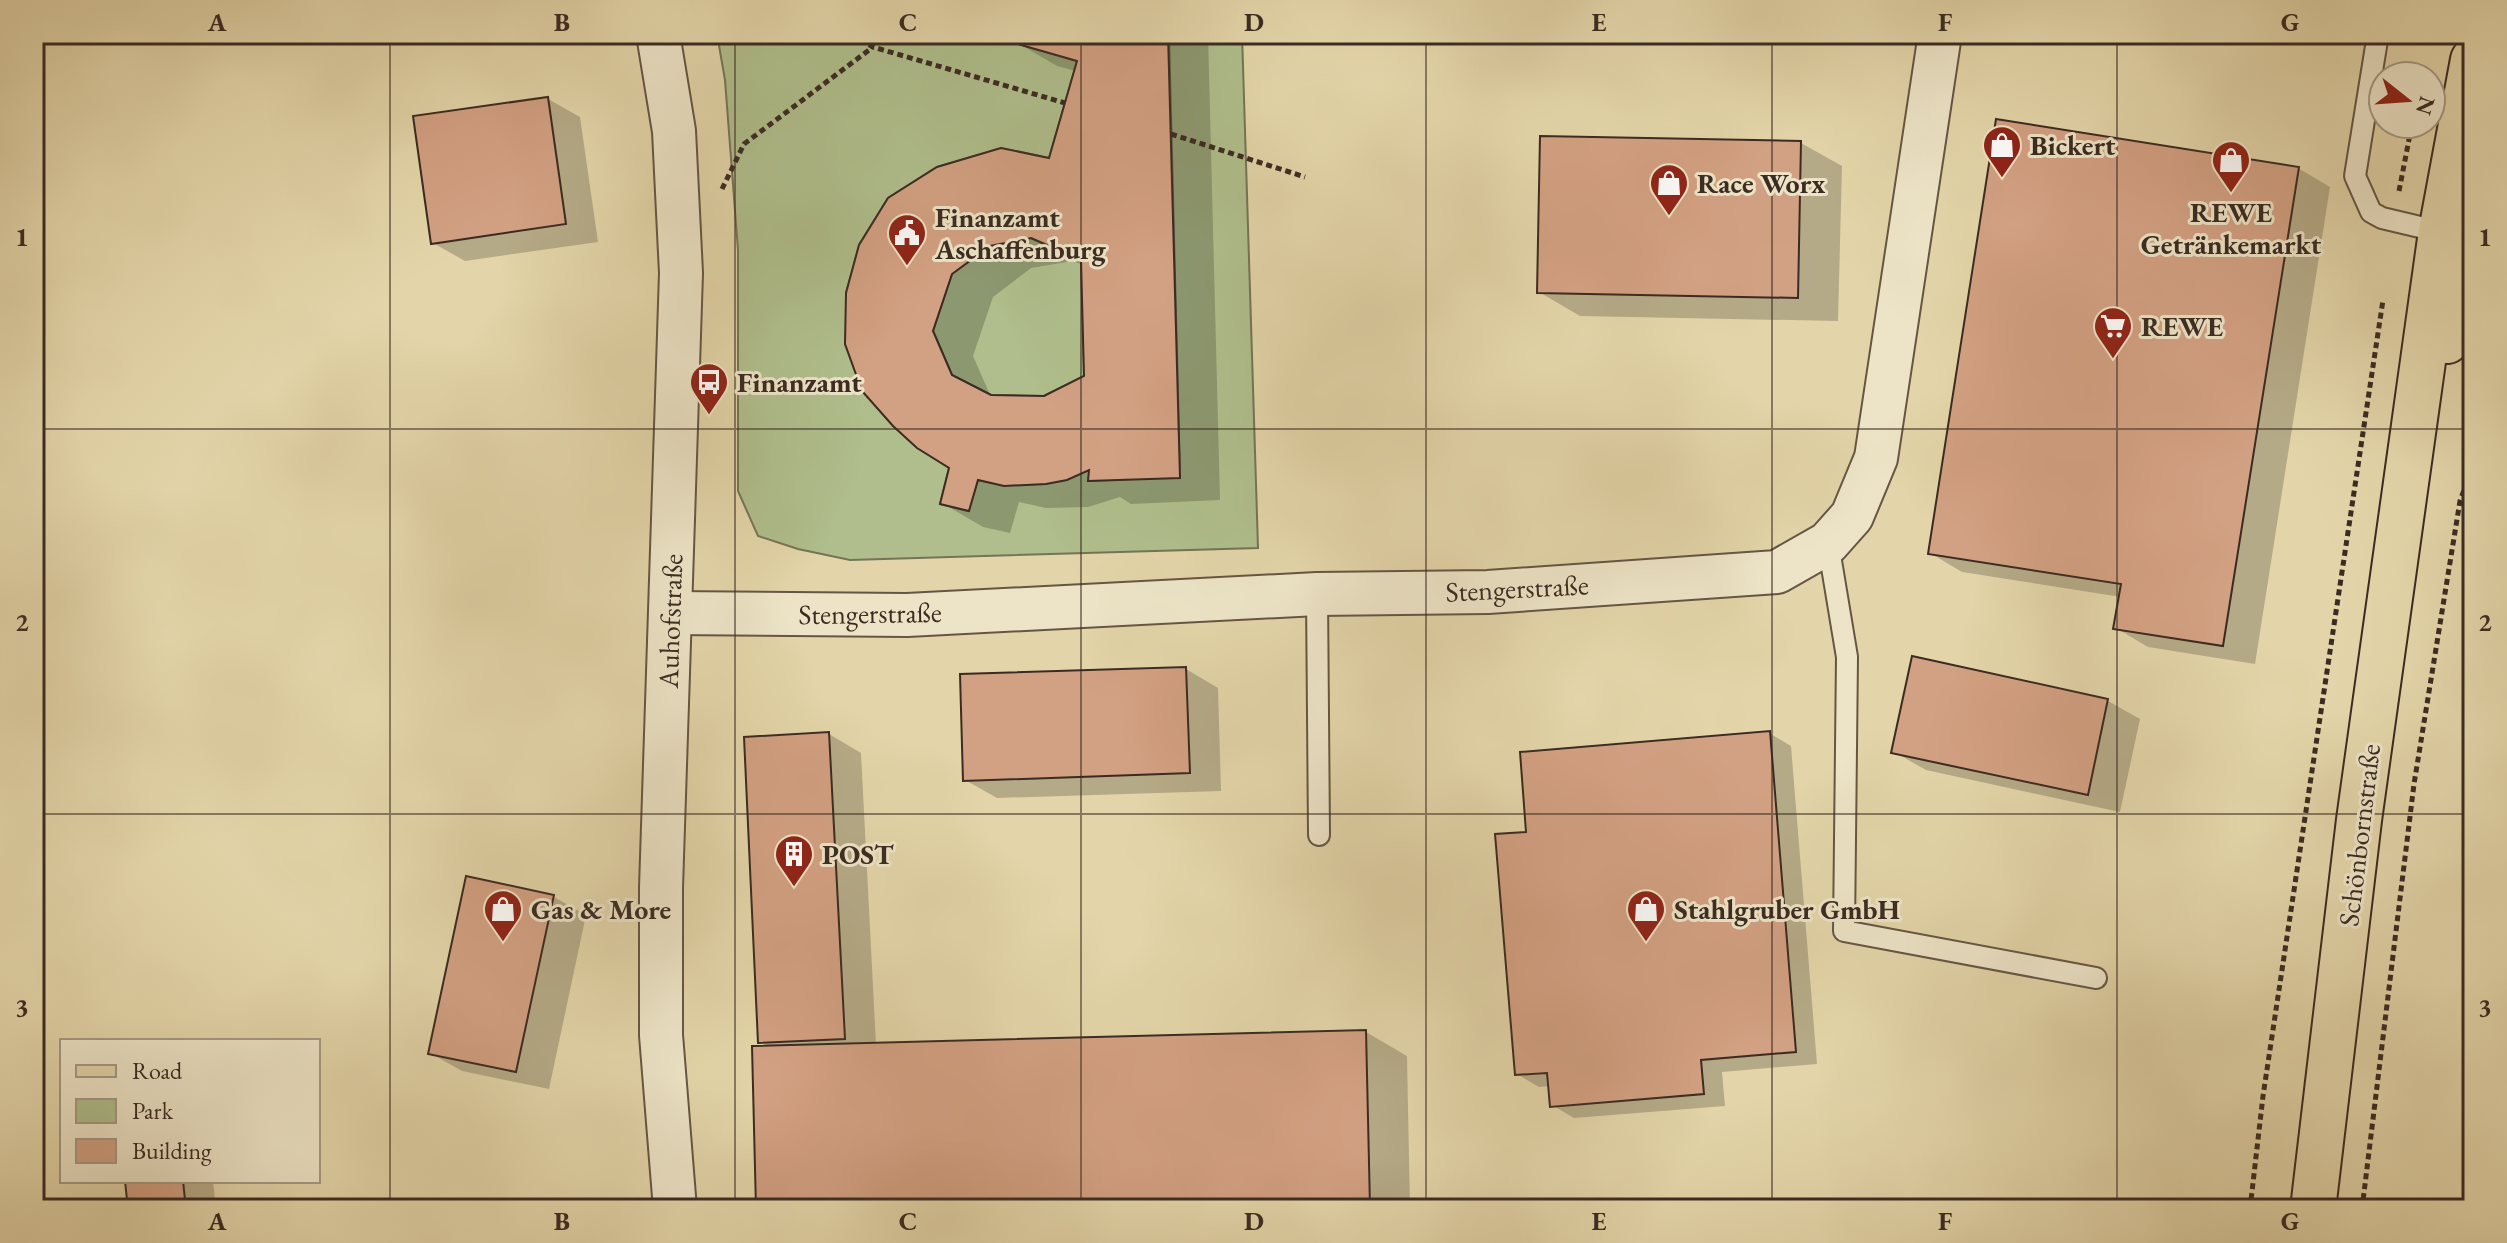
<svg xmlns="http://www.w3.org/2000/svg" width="2507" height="1243" font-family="'EB Garamond',serif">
<rect width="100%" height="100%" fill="#e3d5a9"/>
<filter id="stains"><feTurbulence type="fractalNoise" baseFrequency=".0025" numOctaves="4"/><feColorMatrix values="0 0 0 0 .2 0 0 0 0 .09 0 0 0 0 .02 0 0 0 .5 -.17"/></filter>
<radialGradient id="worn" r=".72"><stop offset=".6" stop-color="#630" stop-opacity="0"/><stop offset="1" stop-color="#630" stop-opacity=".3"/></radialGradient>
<g fill="#afbe8c" stroke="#757457" stroke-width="2">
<path d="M717,34H1017L1014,43L1077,61L1049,158L1001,148L937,167L888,198L859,245L846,293L949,468L940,504L968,511L978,480C1016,489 1052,486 1089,470V481L1180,477L1169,34H1242L1258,548L850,560L798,549L758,536L738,491V250L725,80Z"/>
<polygon points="1031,238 1081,260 1084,376 1044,396 991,395 952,375 933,331 952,274 990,246"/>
</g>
<g fill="#0003" fill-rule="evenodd">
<path d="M1019,34H1208L1220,500L1131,504L1120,497L1088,507L1046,508L1019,502L1010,533L983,527L942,503L951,467L847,344L1050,160L1076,71L1057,66L1016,42ZM1073,261L1083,265L1086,378L1045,398L991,397L973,356L993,297L1031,268Z"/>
<polygon points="548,99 580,117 598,242 465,261 433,243"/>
<polygon points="1801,143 1842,166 1838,321 1580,316 1539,292"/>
<polygon points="2298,168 2330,187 2255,664 2148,647 2116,628 2121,597 1962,572 1930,553"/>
<polygon points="1914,659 2108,701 2140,719 2120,812 1926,770 1894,752"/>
<polygon points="1186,669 1218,688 1221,791 997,798 965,780"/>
<polygon points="1769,733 1791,746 1817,1064 1722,1072 1725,1106 1574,1118 1552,1105 1550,1086 1539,1087 1517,1074 1528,834"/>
<polygon points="829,734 861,753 876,1045 1366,1032 1407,1056 1410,1209 758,1209 754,1048 771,1048 760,1041"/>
<polygon points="467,878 554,897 586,915 549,1089 462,1071 430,1053"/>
<polygon points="127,1181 213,1181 216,1209 130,1209"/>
</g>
<g fill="#d2a082" stroke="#3b2b22" stroke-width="2" fill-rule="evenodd">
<path d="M1017,34H1168L1180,478L1088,481L1089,470L1067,480L1046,484L1004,486L978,480L969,511L940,504L949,468L917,448L893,426L862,391L845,344L846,293L859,245L888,198L937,167L1001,148L1049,158L1077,61L1014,43ZM1031,238L1081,260L1084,376L1044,396L991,395L952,375L933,331L952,274L990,246Z"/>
<polygon points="548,97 566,224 431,244 413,116"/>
<polygon points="1996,119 2299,167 2223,646 2113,629 2121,584 1928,554"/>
<polygon points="1540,136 1801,141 1798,298 1537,293"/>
<polygon points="1912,656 2108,699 2088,795 1891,753"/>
<polygon points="1186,667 1190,773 963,781 960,674"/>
<polygon points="1770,731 1796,1052 1701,1060 1704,1094 1550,1107 1547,1073 1515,1075 1495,834 1526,832 1520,752"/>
<polygon points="829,732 845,1039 758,1043 744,737"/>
<polygon points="466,876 554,895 516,1072 428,1054"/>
<polygon points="1366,1030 1370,1207 756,1209 752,1046"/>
<polygon points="125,1181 183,1181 186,1209 128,1209"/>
</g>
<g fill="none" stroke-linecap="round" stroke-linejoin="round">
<defs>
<g id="service">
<polyline points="2378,34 2355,176 2371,212 2382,218 2441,232"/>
<polyline points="1828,543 1847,657 1844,931 2096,978"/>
<polyline points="1317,594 1319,835"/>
</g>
<g id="minor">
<polyline points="658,34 674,131 681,273 661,888 661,1035 675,1209"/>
<polyline points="671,613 907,615 1317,594 1488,592 1777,572 1828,543 1852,516 1876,458 1940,34"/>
</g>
<g id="primary">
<polyline points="2447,341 2473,256"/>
<polyline points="2313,1209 2359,820 2441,232 2473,60"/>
</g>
</defs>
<use href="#service" stroke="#655644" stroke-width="24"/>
<use href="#minor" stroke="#655644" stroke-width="46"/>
<use href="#primary" stroke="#3b2b22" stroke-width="48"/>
<g stroke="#3b2b22" stroke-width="5" stroke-dasharray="6 4" stroke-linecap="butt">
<polyline points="852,34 873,47 1065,103"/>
<polyline points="1171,134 1305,177"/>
<polyline points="722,189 744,144 873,47"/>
<polyline points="2399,191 2412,124"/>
<polyline points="2250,1209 2263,1096 2383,300"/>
<polyline points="2362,1209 2414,784 2460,501 2473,466"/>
</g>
<use href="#service" stroke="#ede4c7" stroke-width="20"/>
<use href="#minor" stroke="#ede4c7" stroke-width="42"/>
<use href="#primary" stroke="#e3d5a9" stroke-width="44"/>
</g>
<path fill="none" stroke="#3b2b22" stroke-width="2" stroke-opacity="0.55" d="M390,34V1209M735,34V1209M1081,34V1209M1426,34V1209M1772,34V1209M2117,34V1209M34,429H2473M34,814H2473"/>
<defs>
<symbol id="shop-pin" viewBox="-11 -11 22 30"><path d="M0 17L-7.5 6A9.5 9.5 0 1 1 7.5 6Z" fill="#8f2418" stroke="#ede4c7"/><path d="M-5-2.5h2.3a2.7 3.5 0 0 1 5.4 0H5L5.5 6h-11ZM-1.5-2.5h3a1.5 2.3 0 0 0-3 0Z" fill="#fff"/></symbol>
<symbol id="civic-pin" viewBox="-11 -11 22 30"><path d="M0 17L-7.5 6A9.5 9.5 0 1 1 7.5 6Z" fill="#8f2418" stroke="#ede4c7"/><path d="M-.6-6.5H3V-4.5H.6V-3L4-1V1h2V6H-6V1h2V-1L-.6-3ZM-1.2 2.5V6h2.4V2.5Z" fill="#fff"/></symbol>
<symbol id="supermarket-pin" viewBox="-11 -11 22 30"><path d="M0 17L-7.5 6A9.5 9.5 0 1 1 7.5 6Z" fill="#8f2418" stroke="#ede4c7"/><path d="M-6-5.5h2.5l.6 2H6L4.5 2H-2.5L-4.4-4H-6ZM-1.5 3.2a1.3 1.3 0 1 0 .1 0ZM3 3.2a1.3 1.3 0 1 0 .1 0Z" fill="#fff"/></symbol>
<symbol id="bus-pin" viewBox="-11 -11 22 30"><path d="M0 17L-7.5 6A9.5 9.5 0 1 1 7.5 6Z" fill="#8f2418" stroke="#ede4c7"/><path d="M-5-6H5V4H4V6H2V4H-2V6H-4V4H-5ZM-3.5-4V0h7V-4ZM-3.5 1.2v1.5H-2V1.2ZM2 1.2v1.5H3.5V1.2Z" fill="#fff"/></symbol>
<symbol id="building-pin" viewBox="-11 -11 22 30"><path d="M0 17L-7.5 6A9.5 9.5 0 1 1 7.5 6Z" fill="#8f2418" stroke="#ede4c7"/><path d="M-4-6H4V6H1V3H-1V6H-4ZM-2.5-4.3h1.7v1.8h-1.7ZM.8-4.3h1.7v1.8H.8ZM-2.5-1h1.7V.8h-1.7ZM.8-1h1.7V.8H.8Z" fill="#fff"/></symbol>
</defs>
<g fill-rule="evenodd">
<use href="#shop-pin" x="1980" y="123" width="44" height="60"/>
<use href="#shop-pin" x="2209" y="138" width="44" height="60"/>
<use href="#shop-pin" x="1647" y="161" width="44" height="60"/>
<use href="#civic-pin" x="885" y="211" width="44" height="60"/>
<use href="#supermarket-pin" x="2091" y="304" width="44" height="60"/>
<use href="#bus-pin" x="687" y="360" width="44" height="60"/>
<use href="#building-pin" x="772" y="832" width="44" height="60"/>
<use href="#shop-pin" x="481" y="887" width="44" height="60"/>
<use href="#shop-pin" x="1624" y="887" width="44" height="60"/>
</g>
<g text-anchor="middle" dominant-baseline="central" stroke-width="6" stroke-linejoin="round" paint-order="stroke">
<g font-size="28" font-weight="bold" fill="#3b2b22" stroke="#ede4c7" text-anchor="start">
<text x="2030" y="145">Bickert</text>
<text x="1697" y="183">Race Worx</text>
<text x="2231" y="212" text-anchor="middle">REWE<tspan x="2231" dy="32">Getränkemarkt</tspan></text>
<text x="935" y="217">Finanzamt<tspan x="935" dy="32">Aschaffenburg</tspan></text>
<text x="2141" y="326">REWE</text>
<text x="737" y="382">Finanzamt</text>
<text x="822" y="854">POST</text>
<text x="531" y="909">Gas &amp; More</text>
<text x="1674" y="909">Stahlgruber GmbH</text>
</g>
<g font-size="28" fill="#3b2b22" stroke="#ede4c7">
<text transform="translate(1517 588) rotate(-3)">Stengerstraße</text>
<text transform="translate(870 613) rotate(-1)">Stengerstraße</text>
<text transform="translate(670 621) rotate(-88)">Auhofstraße</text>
<text transform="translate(2359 835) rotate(-83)">Schönbornstraße</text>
</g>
</g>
<rect width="2507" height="1243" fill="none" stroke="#e3d5a9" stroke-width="88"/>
<rect x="60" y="1039" width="260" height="144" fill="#ede4c7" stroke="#a69a85" stroke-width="2"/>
<rect x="76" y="1065" width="40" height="12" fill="#e3d5a9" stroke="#a69a85" stroke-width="2"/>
<text x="132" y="1079" font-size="24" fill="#3b2b22">Road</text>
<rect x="76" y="1099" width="40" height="24" fill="#afbe8c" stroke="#a69a85" stroke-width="2"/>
<text x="132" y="1119" font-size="24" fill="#3b2b22">Park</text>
<rect x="76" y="1139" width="40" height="24" fill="#d2a082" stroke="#a69a85" stroke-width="2"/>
<text x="132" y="1159" font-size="24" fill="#3b2b22">Building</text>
<g transform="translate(2407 100) rotate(107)"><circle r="38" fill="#ede4c7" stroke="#a69a85" stroke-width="2"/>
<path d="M0-6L14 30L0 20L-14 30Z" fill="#8f2418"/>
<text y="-12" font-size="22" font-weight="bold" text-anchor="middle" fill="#3b2b22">N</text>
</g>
<rect x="44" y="44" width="2419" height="1155" fill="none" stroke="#3b2b22" stroke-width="3"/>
<g font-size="26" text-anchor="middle" font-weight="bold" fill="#3b2b22">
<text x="217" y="31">A</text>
<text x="562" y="31">B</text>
<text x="908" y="31">C</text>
<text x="1254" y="31">D</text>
<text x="1599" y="31">E</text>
<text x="1945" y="31">F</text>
<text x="2290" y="31">G</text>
<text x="22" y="246">1</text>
<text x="2485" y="246">1</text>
<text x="22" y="631">2</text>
<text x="2485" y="631">2</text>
<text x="22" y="1016">3</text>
<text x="2485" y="1016">3</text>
<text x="217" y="1230">A</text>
<text x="562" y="1230">B</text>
<text x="908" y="1230">C</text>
<text x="1254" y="1230">D</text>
<text x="1599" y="1230">E</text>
<text x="1945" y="1230">F</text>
<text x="2290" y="1230">G</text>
</g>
<rect width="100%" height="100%" filter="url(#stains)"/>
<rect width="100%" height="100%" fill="url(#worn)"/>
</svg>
